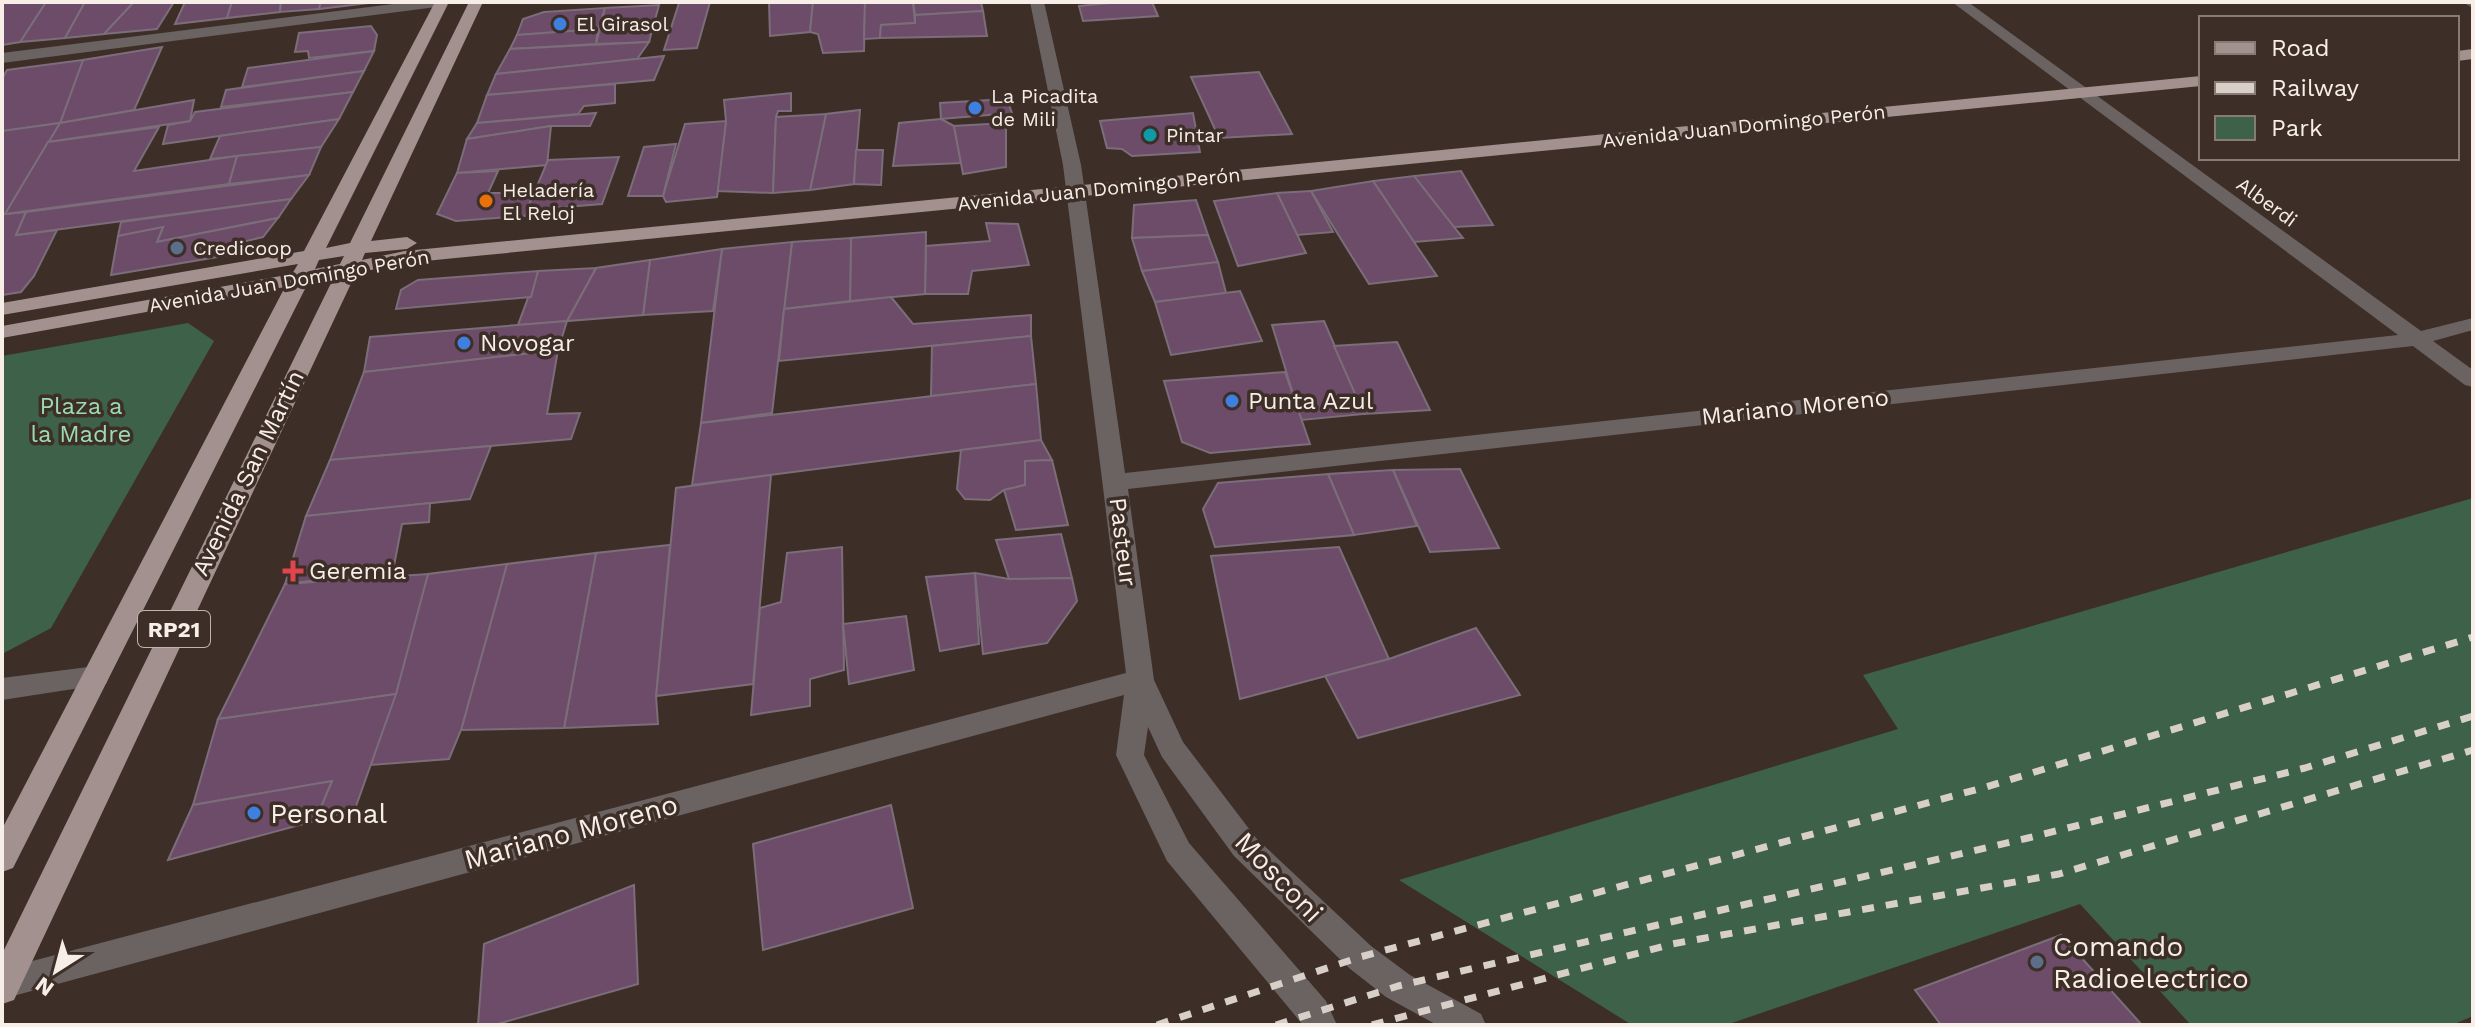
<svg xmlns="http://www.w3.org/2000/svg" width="2475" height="1027" font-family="'Work Sans',sans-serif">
<rect width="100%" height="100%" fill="#3d2f27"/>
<g fill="#3e614a">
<polygon points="188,323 214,341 51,628 2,654 2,356"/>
<polygon points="2473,498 2473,1016 2452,1025 2191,1025 2080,904 1726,1025 1632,1025 1399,880 1898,729 1863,675"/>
</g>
<g fill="#6c4c68" stroke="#7b6d79" stroke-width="2">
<polygon points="46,2 85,2 65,38 20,42"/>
<polygon points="46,2 20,42 2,45 2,3"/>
<polygon points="85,2 134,2 104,34 65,38"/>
<polygon points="134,2 174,2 157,29 104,34"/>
<polygon points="185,2 232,2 227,18 175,24"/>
<polygon points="232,2 281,2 280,12 227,18"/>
<polygon points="281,2 321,2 319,9 280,12"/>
<polygon points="321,2 377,2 319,9"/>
<polygon points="710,2 697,48 664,50 679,3"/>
<polygon points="769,2 813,2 810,32 770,36"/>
<polygon points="813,2 865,2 864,51 823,53 818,34 810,32"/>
<polygon points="865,2 913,2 915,23 881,25 880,38 864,39"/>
<polygon points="913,2 981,2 983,11 915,15"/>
<polygon points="1121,2 1152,2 1158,16 1083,21 1079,6"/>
<polygon points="659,5 649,42 596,44 605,8"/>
<polygon points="605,8 598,29 517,35 523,19 544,12"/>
<polygon points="983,11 987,36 880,38 881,25 915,23 915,15"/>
<polygon points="371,26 377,35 374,51 309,58 308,51 295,52 299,33"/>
<polygon points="598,29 596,44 510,49 517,35"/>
<polygon points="649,42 637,59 496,74 510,49"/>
<polygon points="162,47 134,110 60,123 83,60"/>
<polygon points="374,51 364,71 242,87 248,68"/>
<polygon points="664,56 654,80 487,95 496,74"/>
<polygon points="83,60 60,123 2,131 2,79 7,70"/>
<polygon points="364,71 353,92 221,107 226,90"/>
<polygon points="1259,72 1292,134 1219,138 1191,77"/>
<polygon points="615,84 615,103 584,106 578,114 477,123 487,95"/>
<polygon points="353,92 339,119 163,144 168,125 190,121 195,112"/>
<polygon points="791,93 791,111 778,111 776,117 773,193 717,191 726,121 724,100"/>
<polygon points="1007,99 1012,113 941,119 940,103"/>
<polygon points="194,100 190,121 48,142 60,123"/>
<polygon points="860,110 854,184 810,190 826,114"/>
<polygon points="596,113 590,126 551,126 467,139 477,123"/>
<polygon points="1193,113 1200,152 1132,156 1122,149 1107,148 1100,121"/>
<polygon points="826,114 810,190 773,193 776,117"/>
<polygon points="339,119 321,147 210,159 220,136"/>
<polygon points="941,119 954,126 961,163 893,166 899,123"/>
<polygon points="726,121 717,197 666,202 663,196 685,124"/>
<polygon points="60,123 5,214 26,212 16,235 57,230 34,276 21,292 2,295 2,131"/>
<polygon points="1006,123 1006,167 963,174 954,126"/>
<polygon points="551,126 547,165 457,173 467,139"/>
<polygon points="159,127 134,171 237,156 229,184 5,214 48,142"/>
<polygon points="676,144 663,196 628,196 644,147"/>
<polygon points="321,147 309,175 229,184 237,156"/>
<polygon points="856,150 883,150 881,185 854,184"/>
<polygon points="619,157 602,204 527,210 548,160"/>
<polygon points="498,171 488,193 533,193 525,216 456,221 437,214 457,173"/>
<polygon points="1461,171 1493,225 1454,227 1414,176"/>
<polygon points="309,175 291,199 16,235 26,212"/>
<polygon points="1414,176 1454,227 1463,238 1414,242 1373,181"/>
<polygon points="1373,181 1414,242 1437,276 1369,284 1311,191"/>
<polygon points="1311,191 1333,232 1297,235 1277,193"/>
<polygon points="1277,193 1306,253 1238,266 1214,201"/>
<polygon points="291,199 278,218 157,242 163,227 118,236 121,222"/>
<polygon points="1196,200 1208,235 1132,238 1134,205"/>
<polygon points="278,218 263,237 242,242 235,254 111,275 118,236 163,227 157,242"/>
<polygon points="986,223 1018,224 1029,265 972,271 968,294 925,294 926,246 990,241"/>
<polygon points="926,232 925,294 850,301 851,238"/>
<polygon points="1208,235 1218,262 1142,271 1132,238"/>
<polygon points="851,238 850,301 784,309 792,242"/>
<polygon points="792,242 772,413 701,423 722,249"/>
<polygon points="722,249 713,311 643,315 650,260"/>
<polygon points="650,260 643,315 567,321 596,268"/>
<polygon points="1218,262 1226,293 1155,302 1142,271"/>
<polygon points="596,268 567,321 518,325 538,271"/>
<polygon points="538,271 531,297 396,309 401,290 418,280"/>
<polygon points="1240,291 1262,341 1171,355 1155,302"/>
<polygon points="891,297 913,324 1031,315 1031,336 779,361 784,309"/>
<polygon points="567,321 558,350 364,372 370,337"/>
<polygon points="1324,321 1364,414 1301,420 1272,325"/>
<polygon points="1031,336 1036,384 931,396 932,346"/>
<polygon points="1397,342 1430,410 1364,414 1334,346"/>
<polygon points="558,350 547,414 580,413 571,439 330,460 364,372"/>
<polygon points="1285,372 1310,444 1210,453 1182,442 1164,381"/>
<polygon points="1036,384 1041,440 692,485 701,423"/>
<polygon points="1041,440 1052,460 1025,461 1025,485 1004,490 990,500 965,499 957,489 961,450"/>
<polygon points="491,446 470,499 306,516 330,460"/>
<polygon points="1052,460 1068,525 1016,530 1004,490 1025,485 1025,461"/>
<polygon points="1460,469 1499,548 1430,552 1393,470"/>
<polygon points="1393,470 1417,526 1354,535 1328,474"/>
<polygon points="1328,474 1354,535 1215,547 1203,509 1218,483"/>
<polygon points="771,475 753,684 656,696 676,488"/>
<polygon points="430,503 429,522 402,524 393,571 285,584 306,516"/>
<polygon points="1061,534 1072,578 1009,579 996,540"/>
<polygon points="670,545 656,696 658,724 564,728 596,553"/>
<polygon points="842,547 844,670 810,679 810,706 751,715 760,608 781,602 787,553"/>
<polygon points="1339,547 1389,659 1240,699 1211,556"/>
<polygon points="596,553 564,728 461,730 507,564"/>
<polygon points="507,564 461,730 449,759 371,765 428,574"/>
<polygon points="975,573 979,644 940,651 926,577"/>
<polygon points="975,573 1009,579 1072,578 1077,601 1047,643 983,654"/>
<polygon points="428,574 396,694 218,719 285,584"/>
<polygon points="906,616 914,670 849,684 843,624"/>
<polygon points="1476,628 1520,695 1358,738 1325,676 1389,659"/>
<polygon points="396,694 355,809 315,821 332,781 193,805 218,719"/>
<polygon points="332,781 315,821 168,860 193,805"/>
<polygon points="891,805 913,908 763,950 753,844"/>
<polygon points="634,885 638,984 494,1025 478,1025 484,944"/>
<polygon points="2061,935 2142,1025 1941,1025 1915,990"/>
</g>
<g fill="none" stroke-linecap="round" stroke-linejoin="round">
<g fill="#6b6362" fill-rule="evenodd">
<polygon points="409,2 451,2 444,6 2,63 2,53"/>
<polygon points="1030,2 1044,2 1081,165 1125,473 2398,335 1952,2 1968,2 2421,331 2473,318 2473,330 2433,341 2473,370 2473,387 2465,385 2413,346 1128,489 1154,680 1183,742 1256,838 1371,946 1410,975 1481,1014 1486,1025 1437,1025 1386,997 1349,968 1234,856 1162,757 1148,727 1144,755 1189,843 1326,1001 1337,1025 1303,1025 1167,861 1116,755 1124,695 2,999 2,969 1126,673 1063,165"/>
<polygon points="2462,2 2473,2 2473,8"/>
<polygon points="96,666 106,670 109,677 106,684 2,700 2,678"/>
</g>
<g fill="#a3918f" fill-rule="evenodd">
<path d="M435,2H449L326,248L350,243L469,2H483L371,241L407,237L417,243L407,249L365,253L362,260L405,251L2201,76V86L405,263L356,273L14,1000L2,1004V954L334,277L308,283L13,868L2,872V829L285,287L2,338V326L292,274L298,264L2,315V303L304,251ZM344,256L340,264L315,269L319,260Z"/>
<polygon points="2473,49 2473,59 2457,61 2457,51"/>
</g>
<g stroke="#d9cfc9" stroke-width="7" stroke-dasharray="12 12" stroke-linecap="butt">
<polyline points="1157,1025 1360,957 1986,787 2473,637"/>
<polyline points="1276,1025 1398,986 2028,838 2305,768 2473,716"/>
<polyline points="1372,1025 1672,944 2059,874 2473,750"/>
</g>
</g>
<g fill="#3f7fe0" stroke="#3d2f27" stroke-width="3">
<circle cx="560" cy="24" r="8"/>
<circle cx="975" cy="108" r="8"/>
<circle cx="464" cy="343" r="8"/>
<circle cx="1232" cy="401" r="8"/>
<circle cx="254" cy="813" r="8"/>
</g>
<circle fill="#0f9aa8" stroke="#3d2f27" stroke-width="3" cx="1150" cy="135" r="8"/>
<circle fill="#e8710a" stroke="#3d2f27" stroke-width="3" cx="486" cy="201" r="8"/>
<g fill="#5c6f8a" stroke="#3d2f27" stroke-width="3">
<circle cx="177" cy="248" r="8"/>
<circle cx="2037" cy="962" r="8"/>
</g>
<path fill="#e0444e" stroke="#3d2f27" stroke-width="3" d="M289 559h8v8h8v8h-8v8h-8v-8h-8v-8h8z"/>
<g text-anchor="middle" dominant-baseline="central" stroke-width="7" stroke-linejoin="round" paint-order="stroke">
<g font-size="20" fill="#f7eee8" stroke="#3d2f27" text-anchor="start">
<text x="576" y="24">El Girasol</text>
<text x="991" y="96">La Picadita<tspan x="991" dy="23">de Mili</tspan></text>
<text x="1166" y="135">Pintar</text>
<text x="502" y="190">Heladería<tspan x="502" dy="23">El Reloj</tspan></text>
<text x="193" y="248">Credicoop</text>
</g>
<g font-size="20" fill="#f7eee8" stroke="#3d2f27">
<text transform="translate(1744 126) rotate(-6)">Avenida Juan Domingo Perón</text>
<text transform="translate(1099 189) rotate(-6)">Avenida Juan Domingo Perón</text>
<text transform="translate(2267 202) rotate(36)">Alberdi</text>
<text transform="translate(289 281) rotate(-10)">Avenida Juan Domingo Perón</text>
</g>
<rect fill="#3d2f27" stroke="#bfb5ae" stroke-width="2" x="138" y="611" width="72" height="36" rx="6"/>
<g font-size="22" font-weight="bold" fill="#f7eee8">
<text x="174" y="629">RP21</text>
</g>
<g font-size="24" fill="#f7eee8" stroke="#3d2f27" text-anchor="start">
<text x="480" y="343">Novogar</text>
<text x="1248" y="401">Punta Azul</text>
<text x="309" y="571">Geremia</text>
</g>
<g font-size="24" fill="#99dcb0" stroke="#3d2f27">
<text x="81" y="406">Plaza a<tspan x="81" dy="28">la Madre</tspan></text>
</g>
<g font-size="24" fill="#f7eee8" stroke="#3d2f27">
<text transform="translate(1795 407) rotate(-6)">Mariano Moreno</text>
<text transform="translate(248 473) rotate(-64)">Avenida San Martín</text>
<text transform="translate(1123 542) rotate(83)">Pasteur</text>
</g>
<g font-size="28" fill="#f7eee8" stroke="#3d2f27" text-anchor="start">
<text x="270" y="813">Personal</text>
<text x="2053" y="946">Comando<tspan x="2053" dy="32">Radioelectrico</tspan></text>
</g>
<g font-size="28" fill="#f7eee8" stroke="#3d2f27">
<text transform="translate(571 832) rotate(-15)">Mariano Moreno</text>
<text transform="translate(1279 877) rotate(46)">Mosconi</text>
</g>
</g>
<rect width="2475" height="1027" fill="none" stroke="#f7eee8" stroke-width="8"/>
<rect x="2199" y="16" width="260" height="144" fill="#3d2f27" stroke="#877b74" stroke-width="2"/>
<rect x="2215" y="42" width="40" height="12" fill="#a3918f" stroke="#877b74" stroke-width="2"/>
<text x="2271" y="56" font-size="24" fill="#f7eee8">Road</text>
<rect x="2215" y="82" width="40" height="12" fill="#d9cfc9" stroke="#877b74" stroke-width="2"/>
<text x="2271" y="96" font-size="24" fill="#f7eee8">Railway</text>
<rect x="2215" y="116" width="40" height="24" fill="#3e614a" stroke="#877b74" stroke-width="2"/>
<text x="2271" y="136" font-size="24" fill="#f7eee8">Park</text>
<g transform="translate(56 971) rotate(216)" stroke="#3d2f27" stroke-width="6" paint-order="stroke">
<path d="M0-6L14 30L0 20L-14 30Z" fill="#f7eee8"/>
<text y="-12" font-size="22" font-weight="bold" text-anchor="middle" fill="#f7eee8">N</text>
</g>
</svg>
